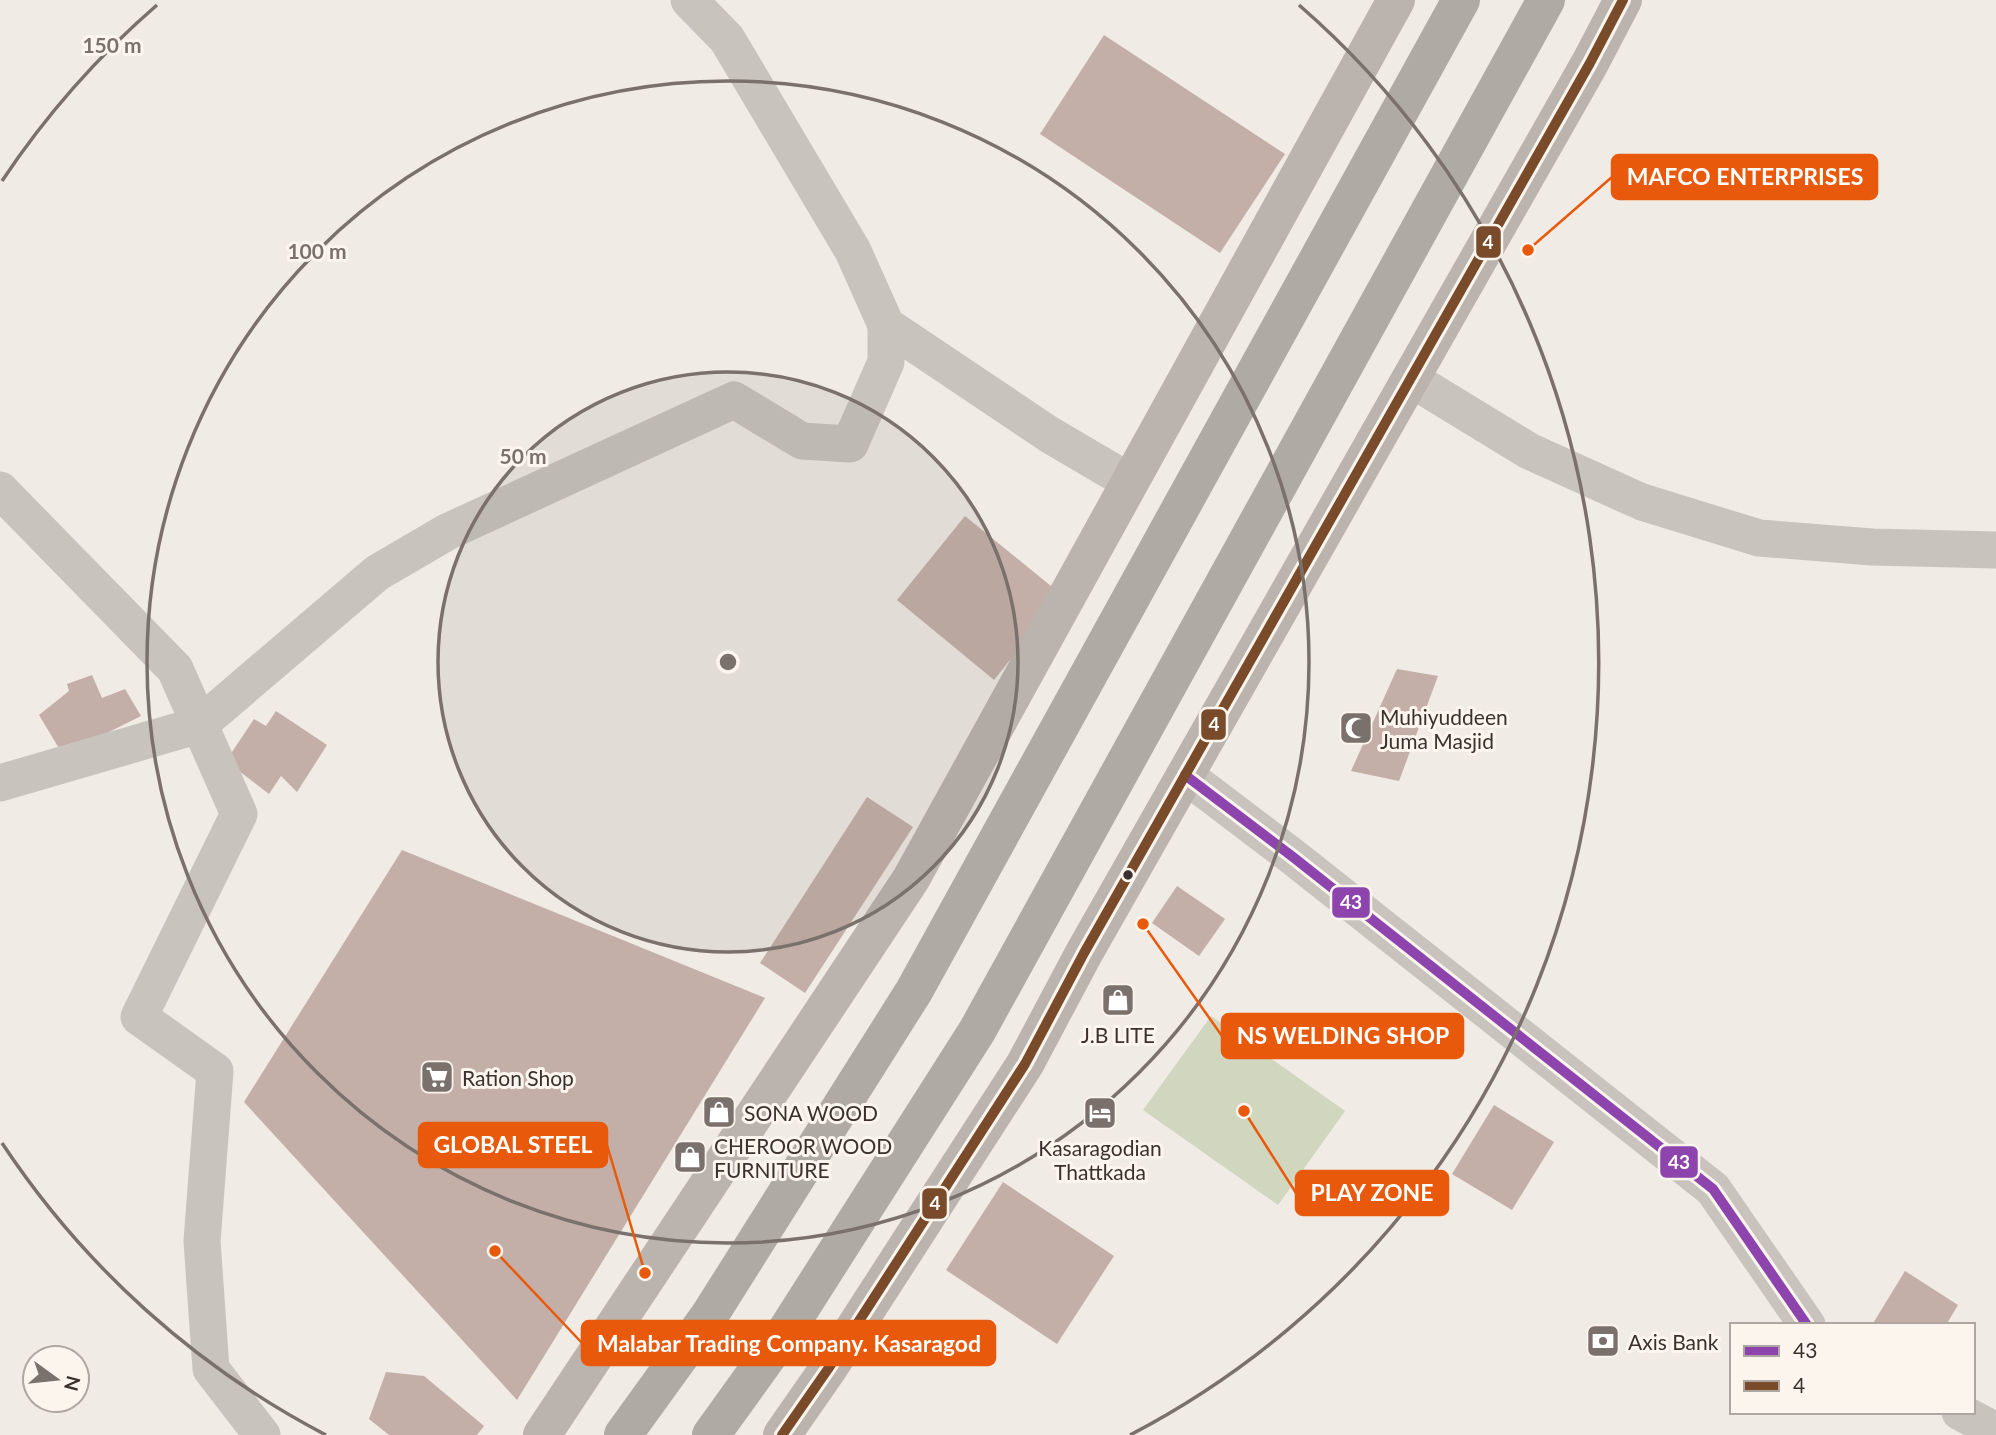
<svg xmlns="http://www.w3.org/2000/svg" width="1996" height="1435" font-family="Lato,sans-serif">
<rect width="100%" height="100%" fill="#f0ebe5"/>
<polygon fill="#d1d6bf" points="1211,1016 1345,1111 1278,1205 1143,1110"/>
<g fill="#c3afa7">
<polygon points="1104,35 1285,154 1220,253 1040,134"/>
<polygon points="965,516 1062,595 994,680 897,600"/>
<polygon points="1397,669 1438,676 1399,781 1351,771"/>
<polygon points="92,675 102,698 125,689 141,716 63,755 39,715 69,691 67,684"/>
<polygon points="276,711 327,745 297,792 281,776 269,794 226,761 254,719 266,726"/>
<polygon points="867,797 913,827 805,993 760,963"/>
<polygon points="402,850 765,998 517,1400 244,1102"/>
<polygon points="1177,886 1225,919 1199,956 1152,923"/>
<polygon points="1494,1105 1554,1142 1512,1210 1452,1174"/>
<polygon points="1003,1182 1114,1256 1057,1344 946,1270"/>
<polygon points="1905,1271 1958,1305 1946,1325 1872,1325"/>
<polygon points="386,1372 424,1376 484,1426 477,1435 389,1435 369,1419"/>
</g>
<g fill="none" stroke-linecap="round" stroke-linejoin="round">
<g stroke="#c9c3be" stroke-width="37">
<polyline points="689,0 727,39 853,251 886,325 1050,435 1130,482"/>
<polyline points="1411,379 1529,451 1642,502 1759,538 1872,547 1996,550"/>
<polyline points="0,490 175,669 239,814 139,1017 215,1071 202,1241 211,1369 262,1435"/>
<polyline points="1185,775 1293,857 1713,1189 1807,1325"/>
<polyline points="0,783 199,725 377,573 447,532 734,400 802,441 850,444 886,362 886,325"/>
<polyline points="1960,1412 1996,1431"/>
</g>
<g stroke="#bab3ae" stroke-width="38">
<polyline points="542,1435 911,879 1396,0"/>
<polyline points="782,1435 828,1369 1025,1064 1084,953 1590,63 1623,0"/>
</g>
<g stroke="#afaaa4" stroke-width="38">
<polyline points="623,1435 709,1316 914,991 1461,0"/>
<polyline points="711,1435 788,1328 977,1031 1546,0"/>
</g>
<defs>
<polyline id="bus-1" points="1185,775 1293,857 1713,1189 1807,1325"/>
<polyline id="bus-2" points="782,1435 828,1369 1025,1064 1084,953 1590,63 1623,0"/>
</defs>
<use href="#bus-1" stroke="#fbf5ee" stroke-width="16"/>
<use href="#bus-2" stroke="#fbf5ee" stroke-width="16"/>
<use href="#bus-1" stroke="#8e44ad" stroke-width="10"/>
<use href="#bus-2" stroke="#7a4b2a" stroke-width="10"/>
</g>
<circle cx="728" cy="662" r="290" fill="#7a716c" fill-opacity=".12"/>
<g fill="none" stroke="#7a716c" stroke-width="3.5">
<circle cx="728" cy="662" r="290"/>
<circle cx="728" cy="662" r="581"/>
<path d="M326 1435A871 871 0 0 1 2 1143M2 181A871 871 0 0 1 157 5M1299 5A871 871 0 0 1 1130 1435"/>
</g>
<defs>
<symbol id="mosque-square" viewBox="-11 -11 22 22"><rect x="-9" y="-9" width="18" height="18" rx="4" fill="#7a716c" stroke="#fbf5ee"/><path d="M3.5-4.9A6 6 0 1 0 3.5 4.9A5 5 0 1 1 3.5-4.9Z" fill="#fff"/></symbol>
<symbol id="shop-square" viewBox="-11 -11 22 22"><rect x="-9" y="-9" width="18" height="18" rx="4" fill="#7a716c" stroke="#fbf5ee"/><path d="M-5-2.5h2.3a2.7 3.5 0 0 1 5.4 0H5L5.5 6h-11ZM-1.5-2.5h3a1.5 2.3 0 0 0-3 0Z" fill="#fff"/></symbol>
<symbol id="supermarket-square" viewBox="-11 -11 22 22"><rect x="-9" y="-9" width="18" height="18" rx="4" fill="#7a716c" stroke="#fbf5ee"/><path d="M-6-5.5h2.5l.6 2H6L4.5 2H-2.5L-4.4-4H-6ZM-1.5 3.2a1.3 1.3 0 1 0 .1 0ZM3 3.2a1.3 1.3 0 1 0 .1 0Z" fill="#fff"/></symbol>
<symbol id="hotel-square" viewBox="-11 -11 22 22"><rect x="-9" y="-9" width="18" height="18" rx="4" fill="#7a716c" stroke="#fbf5ee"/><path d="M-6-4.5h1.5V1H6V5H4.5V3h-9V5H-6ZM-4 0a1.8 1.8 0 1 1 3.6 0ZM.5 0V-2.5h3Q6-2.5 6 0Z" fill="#fff"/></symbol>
<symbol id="bank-square" viewBox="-11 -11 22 22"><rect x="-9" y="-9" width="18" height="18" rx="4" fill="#7a716c" stroke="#fbf5ee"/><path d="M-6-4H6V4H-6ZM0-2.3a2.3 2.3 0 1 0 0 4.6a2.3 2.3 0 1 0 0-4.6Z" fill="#fff"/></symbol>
</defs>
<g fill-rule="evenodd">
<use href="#mosque-square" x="1337" y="709" width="38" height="38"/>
<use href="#shop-square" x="1099" y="981" width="38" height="38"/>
<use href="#supermarket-square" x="418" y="1058" width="38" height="38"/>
<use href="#shop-square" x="700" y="1093" width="38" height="38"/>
<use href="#hotel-square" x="1081" y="1094" width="38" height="38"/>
<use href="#shop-square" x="671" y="1138" width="38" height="38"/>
<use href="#bank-square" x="1584" y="1322" width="38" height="38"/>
</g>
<circle fill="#3b302b" stroke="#fbf5ee" stroke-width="2.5" cx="1128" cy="875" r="6"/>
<g text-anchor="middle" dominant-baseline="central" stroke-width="6" stroke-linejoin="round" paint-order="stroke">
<g font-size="21" fill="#3b302b" stroke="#fbf5ee" text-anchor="start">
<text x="1380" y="716">Muhiyuddeen<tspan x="1380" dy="24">Juma Masjid</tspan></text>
<text x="1118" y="1034" text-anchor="middle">J.B LITE</text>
<text x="462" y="1077">Ration Shop</text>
<text x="744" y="1112">SONA WOOD</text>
<text x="714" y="1145">CHEROOR WOOD<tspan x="714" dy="24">FURNITURE</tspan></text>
<text x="1100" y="1147" text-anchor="middle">Kasaragodian<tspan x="1100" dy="24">Thattkada</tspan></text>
<text x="1628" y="1341">Axis Bank</text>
</g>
</g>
<circle cx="728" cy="662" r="10" fill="#7a716c" stroke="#fbf5ee" stroke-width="3.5"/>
<g font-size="21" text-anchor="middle" font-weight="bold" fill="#7a716c" stroke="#fbf5ee" stroke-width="6" stroke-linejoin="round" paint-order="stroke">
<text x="112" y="53">150 m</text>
<text x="317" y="259">100 m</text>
<text x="523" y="464">50 m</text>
</g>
<path fill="none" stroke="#e8590c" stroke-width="2.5" d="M1528 250L1612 177M1143 924L1222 1036M645 1273L607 1145M1244 1111L1296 1193M495 1251L582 1343"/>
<g fill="#e8590c" stroke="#fbf5ee" stroke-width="2.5">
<circle cx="1528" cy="250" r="7"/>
<circle cx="1143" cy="924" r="7"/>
<circle cx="645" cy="1273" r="7"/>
<circle cx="1244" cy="1111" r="7"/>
<circle cx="495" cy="1251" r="7"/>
</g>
<g fill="#e8590c" stroke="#e8590c" stroke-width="2.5">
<rect x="1612" y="155" width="265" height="44" rx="7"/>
<rect x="1222" y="1014" width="241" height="44" rx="7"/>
<rect x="419" y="1123" width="188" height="44" rx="7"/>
<rect x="1296" y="1171" width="152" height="44" rx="7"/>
<rect x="582" y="1321" width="413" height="44" rx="7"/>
</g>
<g font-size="23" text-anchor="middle" font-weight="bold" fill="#fff">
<text x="1745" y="185">MAFCO ENTERPRISES</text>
<text x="1343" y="1044">NS WELDING SHOP</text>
<text x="513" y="1153">GLOBAL STEEL</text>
<text x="1372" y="1201">PLAY ZONE</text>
<text x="789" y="1352">Malabar Trading Company. Kasaragod</text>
</g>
<g stroke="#fbf5ee" stroke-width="2.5">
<rect x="1475" y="225" width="27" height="34" rx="7" fill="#7a4b2a"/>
<rect x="1200" y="708" width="27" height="33" rx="7" fill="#7a4b2a"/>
<rect x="1331" y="886" width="40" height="33" rx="7" fill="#8e44ad"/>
<rect x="1659" y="1145" width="40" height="34" rx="7" fill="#8e44ad"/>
<rect x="921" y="1187" width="27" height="33" rx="7" fill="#7a4b2a"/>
</g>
<g font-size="19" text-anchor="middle" font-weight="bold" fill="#fff">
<text x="1488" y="249">4</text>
<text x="1214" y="731">4</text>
<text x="1351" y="909">43</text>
<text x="1679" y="1169">43</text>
<text x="935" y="1210">4</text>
</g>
<rect x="1730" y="1323" width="245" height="91" fill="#fbf5ee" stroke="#aea6a0" stroke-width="2"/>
<rect x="1744" y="1346" width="35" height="10" fill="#8e44ad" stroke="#aea6a0" stroke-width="2"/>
<text x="1793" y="1358" font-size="21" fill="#3b302b">43</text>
<rect x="1744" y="1381" width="35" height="10" fill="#7a4b2a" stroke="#aea6a0" stroke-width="2"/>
<text x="1793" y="1393" font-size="21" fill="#3b302b">4</text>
<g transform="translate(56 1379) rotate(105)"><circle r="33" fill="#fbf5ee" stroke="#aea6a0" stroke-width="2"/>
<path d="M0-5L12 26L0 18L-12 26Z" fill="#7a716c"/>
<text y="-10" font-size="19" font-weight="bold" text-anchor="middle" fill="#3b302b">N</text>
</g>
</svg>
